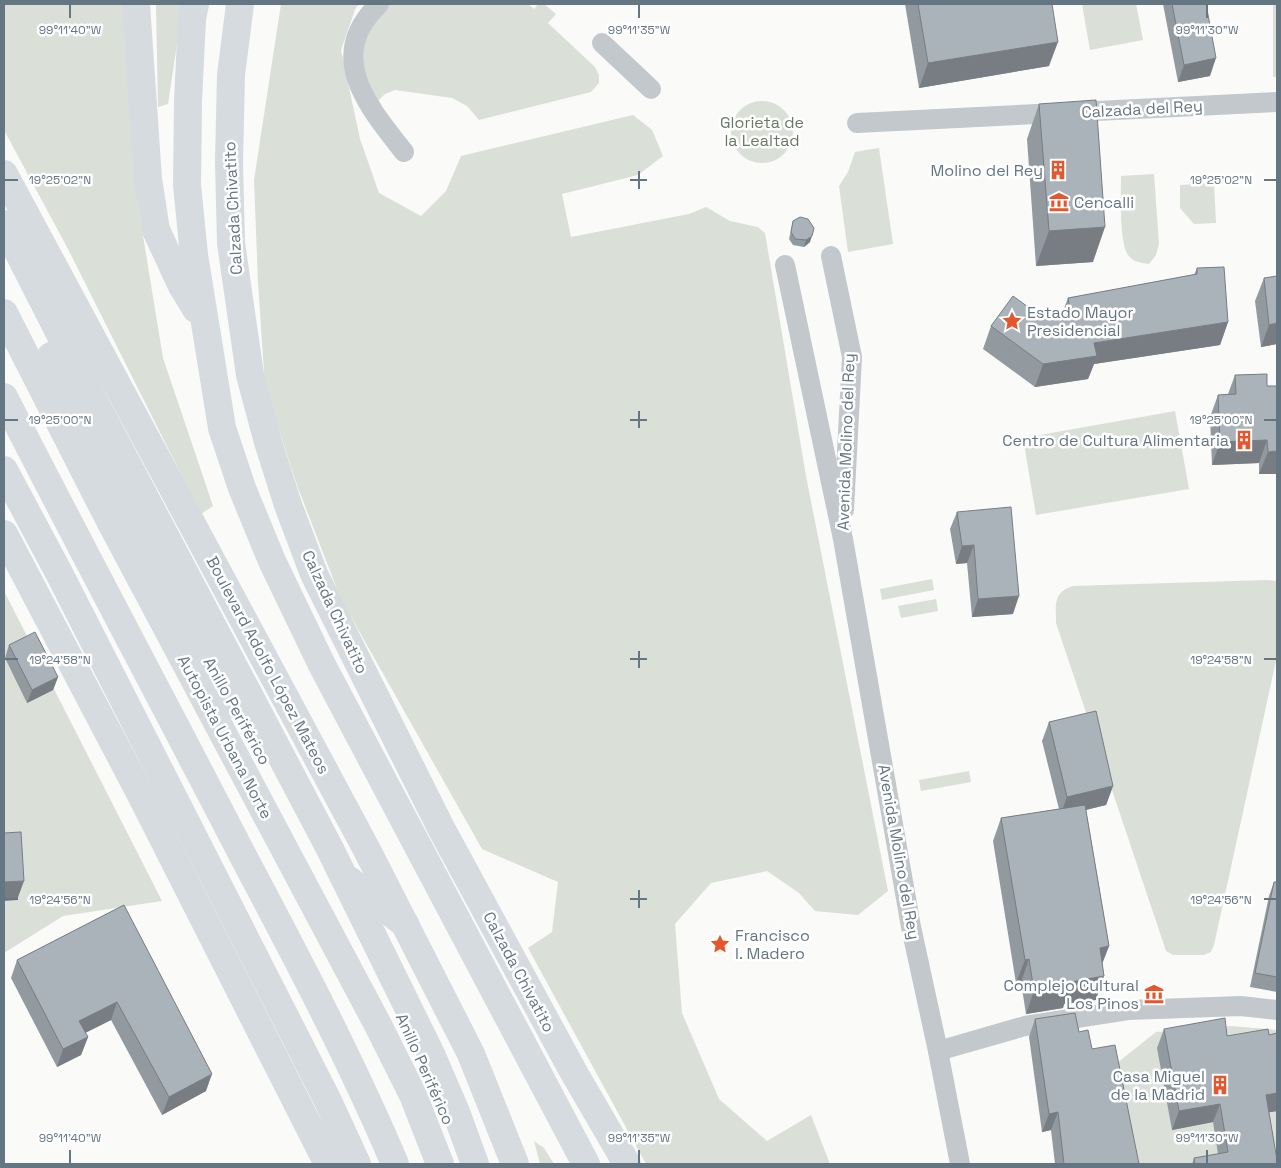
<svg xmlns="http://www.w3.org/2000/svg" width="1281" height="1168" font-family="'Space Grotesk',sans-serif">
<rect width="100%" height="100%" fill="#fafaf8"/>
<g fill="#dadfd7">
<polygon points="4,4 125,4 138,205 163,358 213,506 201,514 68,249 4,130"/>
<polygon points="156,4 183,4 168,104 158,107"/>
<polygon points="281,4 361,4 356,7 341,50 360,139 379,193 421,216 446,191 461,156 633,115 652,130 663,156 638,175 562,194 571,237 689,214 706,207 730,221 758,227 765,233 806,476 888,891 858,915 815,911 799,893 767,871 711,883 675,924 682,1013 719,1099 767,1141 811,1115 830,1164 646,1164 528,948 552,932 558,882 482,849 341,599 298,488 265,387 258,282 254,180"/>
<path d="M388,4H528L534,9L538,4H544L556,14L548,23L595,67L599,75V83L591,92L479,120L467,106L452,98L395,90L385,94L377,102C364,81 356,57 366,32C370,22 381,13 388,4Z"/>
<polygon points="1082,4 1136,4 1143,40 1090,50"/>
<rect x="1273" y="4" width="4" height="73"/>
<circle cx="762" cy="132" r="31"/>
<polygon points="879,148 893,244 848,252 839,186 848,172 855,152"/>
<path d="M1154,174L1159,244L1156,255L1149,264C1142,263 1133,262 1128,255C1119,241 1121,194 1121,176Z"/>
<polygon points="1214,183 1216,223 1194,224 1180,208 1180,185"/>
<polygon points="1175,411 1189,489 1036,515 1023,438"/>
<polygon points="932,579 934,590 882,600 880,589"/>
<path d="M1267,580L1277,581V656L1214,945L1211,952L1204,955H1173L1166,951L1056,623C1056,604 1053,592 1073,586Z"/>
<polygon points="4,591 162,901 63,916 4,953"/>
<polygon points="936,599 938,611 901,618 898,606"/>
<polygon points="969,771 971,782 921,791 919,780"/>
<polygon points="1231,1026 1277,1030 1277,1164 1139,1164 1117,1063 1156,1032"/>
<polygon points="534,1141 544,1148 554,1164 540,1164"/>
</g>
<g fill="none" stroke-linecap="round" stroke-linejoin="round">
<g stroke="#c3c8cc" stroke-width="20">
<path d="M379,4C325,56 367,105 404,152"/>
<polyline points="602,43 651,89"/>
<polyline points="857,123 1277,102"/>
<polyline points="831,256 852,357 844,510"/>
<polyline points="785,265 843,539 911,927 938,1051 960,1164"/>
<polyline points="938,1051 1025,1026 1128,1010 1241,1006 1277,1010"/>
</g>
<g stroke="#d6dbdf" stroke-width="28">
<polyline points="136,4 148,179 156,230 182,286 196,309"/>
<polyline points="195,4 192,19 188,101 187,185 194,255 222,428 242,488 272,561 322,665 586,1164"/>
<polyline points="240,4 231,75 229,162 231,243 250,375 268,442 288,505 314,574 441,828 573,1071 627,1164"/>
<polyline points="4,174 367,850 471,1054 515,1164"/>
<polyline points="4,534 141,795 328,1164"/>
</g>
<g stroke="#d6dbdf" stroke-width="28">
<polyline points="4,224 93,399 329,847 431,1054 456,1112 475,1164"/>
<polyline points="4,313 110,521 378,1025 413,1095 440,1164"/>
<path d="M51,356C108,474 170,589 232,704"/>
<path d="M4,397C82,550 163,701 242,854C296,956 350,1058 395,1164"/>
<polyline points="4,470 58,571 328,1101 357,1164"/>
<polyline points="349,880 405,924"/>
</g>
</g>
<g fill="#929a9f">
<polygon points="905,4 1052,4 1049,66 919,88"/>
<polygon points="1163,4 1206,4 1210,76 1178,82"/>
<polygon points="1039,104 1093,262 1036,266 1027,139"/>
<polygon points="793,221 810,242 804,247 793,245 789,239"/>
<polygon points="1197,268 1228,322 1220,345 1094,364 1088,379 1035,387 983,349 991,326 1039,315 1063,311 1068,298 1194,275"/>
<polygon points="1264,278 1277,344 1261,347 1255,301"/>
<polygon points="1235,375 1267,386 1277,474 1259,474 1259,463 1212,465 1210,417 1218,395 1228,394"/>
<polygon points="957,512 1013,614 972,617 967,563 956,564 950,529"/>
<polygon points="9,645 58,677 53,690 27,703 5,658"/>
<polygon points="1049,722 1113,786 1106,805 1086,810 1109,946 1102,964 1096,1000 1064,1004 1063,1008 1026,1014 1021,982 1016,983 993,841 1001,818 1059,809 1042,741"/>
<polygon points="1274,882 1277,882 1277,992 1250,987 1269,896"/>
<polygon points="124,905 206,1091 162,1115 111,1020 85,1033 88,1037 81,1055 57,1067 11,978 17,960"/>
<polygon points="1035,1019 1079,1032 1092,1049 1139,1164 1055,1164 1051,1130 1042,1132 1029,1037"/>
<polygon points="1164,1029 1227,1036 1269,1035 1277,1033 1277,1111 1269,1112 1277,1164 1192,1164 1194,1158 1218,1154 1213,1122 1172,1130 1157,1048"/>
</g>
<g fill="#777d82">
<polygon points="1058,42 1049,66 919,88 928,63"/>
<polygon points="1216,58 1210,76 1178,82 1184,65"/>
<polygon points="1105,227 1093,262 1036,266 1049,231"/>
<polygon points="812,236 810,242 804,247 806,240"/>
<polygon points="1228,322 1220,345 1094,364 1088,379 1035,387 1043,364 1094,343"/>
<polygon points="1277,323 1277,344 1261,347 1269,325"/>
<polygon points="1267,440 1259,463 1212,465 1220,442"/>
<polygon points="1277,451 1277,474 1259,474 1268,452"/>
<polygon points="974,545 967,563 956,564 962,546"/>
<polygon points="1019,596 1013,614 972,617 978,599"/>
<polygon points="58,677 53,690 27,703 32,690"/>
<polygon points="1113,786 1106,805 1060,816 1067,797"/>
<polygon points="24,881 17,900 4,901 4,882"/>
<polygon points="1109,946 1100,969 1100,948"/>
<polygon points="1029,959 1021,982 1016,983 1025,960"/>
<polygon points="1104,976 1096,1000 1064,1004 1063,1008 1026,1014 1034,991 1071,982"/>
<polygon points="117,1002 111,1020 73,1039 79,1021"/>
<polygon points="88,1037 81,1055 57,1067 63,1049"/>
<polygon points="212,1074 206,1091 162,1115 169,1097"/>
<polygon points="1277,1093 1277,1111 1259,1114 1266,1095"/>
<polygon points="1220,1104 1213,1122 1172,1130 1179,1111"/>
<polygon points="1058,1112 1051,1130 1042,1132 1049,1114"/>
</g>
<g fill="#aab3b9" stroke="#777d82">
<polygon points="918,4 1052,4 1058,42 928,63"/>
<polygon points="1172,4 1206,4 1216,58 1184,65"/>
<polygon points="1096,100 1105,227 1049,231 1039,104"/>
<polygon points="800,217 808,219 814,228 812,236 806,240 795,239 791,232 793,221"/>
<polygon points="1224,267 1228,322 1094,343 1097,356 1043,364 991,326 1013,296 1039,315 1070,309 1068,298 1197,274 1197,268"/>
<polygon points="1277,276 1277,323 1269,325 1264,278"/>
<polygon points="1267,374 1267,386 1277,386 1277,451 1268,452 1267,440 1220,442 1218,395 1236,394 1235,375"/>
<polygon points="1011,507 1019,596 978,599 974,545 962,546 957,512"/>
<polygon points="35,632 58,677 32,690 9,645"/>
<polygon points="1096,711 1113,786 1067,797 1049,722"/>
<polygon points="1085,805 1109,946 1100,948 1104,976 1071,982 1071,985 1034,991 1029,959 1025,960 1001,818"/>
<polygon points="21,832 24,881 4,882 4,833"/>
<polygon points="1274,882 1277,882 1277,977 1255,973"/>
<polygon points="124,905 212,1074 169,1097 117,1002 79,1021 88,1037 63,1049 17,960"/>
<polygon points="1075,1013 1079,1032 1088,1030 1092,1049 1115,1045 1139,1164 1064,1164 1058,1112 1049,1114 1035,1019"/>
<polygon points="1225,1018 1227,1036 1268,1029 1269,1035 1277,1033 1277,1093 1266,1095 1277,1160 1277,1164 1195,1164 1194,1158 1228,1152 1220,1104 1179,1111 1164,1029"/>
</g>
<path fill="none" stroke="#657683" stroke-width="2" d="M70,5V18M639,5V18M1207,5V18M639,171V189M5,180H18M630,180H647M1264,180H1276M639,411V428M5,420H18M630,420H647M1264,420H1276M639,651V668M5,659H18M630,659H647M1264,659H1276M639,890V908M5,899H18M630,899H647M1264,899H1276M70,1150V1163M639,1150V1163M1207,1150V1163"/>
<defs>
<symbol id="building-bare" viewBox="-9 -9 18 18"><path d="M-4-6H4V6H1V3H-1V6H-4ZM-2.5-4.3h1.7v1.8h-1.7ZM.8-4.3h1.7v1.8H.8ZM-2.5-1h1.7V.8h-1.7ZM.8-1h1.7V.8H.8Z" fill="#e4572e" stroke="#fff" stroke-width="2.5" paint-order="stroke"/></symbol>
<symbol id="museum-bare" viewBox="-9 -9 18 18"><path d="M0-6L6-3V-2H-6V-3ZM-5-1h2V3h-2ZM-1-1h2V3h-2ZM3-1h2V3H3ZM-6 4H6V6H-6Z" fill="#e4572e" stroke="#fff" stroke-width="2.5" paint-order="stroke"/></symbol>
<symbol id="sight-bare" viewBox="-9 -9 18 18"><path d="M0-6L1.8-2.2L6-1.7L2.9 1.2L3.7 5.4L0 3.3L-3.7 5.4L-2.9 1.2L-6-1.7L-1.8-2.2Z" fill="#e4572e" stroke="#fff" stroke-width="2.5" paint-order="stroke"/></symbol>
</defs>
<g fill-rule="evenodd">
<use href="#building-bare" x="1044" y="156" width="28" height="28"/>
<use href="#museum-bare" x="1045" y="188" width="28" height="28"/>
<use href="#sight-bare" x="998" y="307" width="28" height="28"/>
<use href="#building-bare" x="1230" y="426" width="28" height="28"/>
<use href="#sight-bare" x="706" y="930" width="28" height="28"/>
<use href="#museum-bare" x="1140" y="980" width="28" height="28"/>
<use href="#building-bare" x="1206" y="1071" width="28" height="28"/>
</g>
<g text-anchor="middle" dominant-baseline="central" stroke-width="5" stroke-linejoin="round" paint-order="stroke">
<g font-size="16" fill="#657683" stroke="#fff">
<text transform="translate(1142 109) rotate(-3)">Calzada del Rey</text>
<text transform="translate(233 208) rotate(-93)">Calzada Chivatito</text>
<text transform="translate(846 442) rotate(-88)">Avenida Molino del Rey</text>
<text transform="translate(335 612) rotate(65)">Calzada Chivatito</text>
<text transform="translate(268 665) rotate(62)">Boulevard Adolfo López Mateos</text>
<text transform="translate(237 711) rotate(61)">Anillo Periférico</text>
<text transform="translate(225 737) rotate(62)">Autopista Urbana Norte</text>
<text transform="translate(899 852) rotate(80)">Avenida Molino del Rey</text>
<text transform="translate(519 972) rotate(62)">Calzada Chivatito</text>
<text transform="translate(425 1069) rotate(66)">Anillo Periférico</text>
</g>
<g font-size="16" fill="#687a64" stroke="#fff">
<text x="762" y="122">Glorieta de<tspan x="762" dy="18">la Lealtad</tspan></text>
</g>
<g font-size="16" fill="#657683" stroke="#fff" text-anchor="end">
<text x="1043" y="170">Molino del Rey</text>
<text x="1074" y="202" text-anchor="start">Cencalli</text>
<text x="1027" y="312" text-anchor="start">Estado Mayor<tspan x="1027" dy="18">Presidencial</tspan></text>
<text x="1229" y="440">Centro de Cultura Alimentaria</text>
<text x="735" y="935" text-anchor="start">Francisco<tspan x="735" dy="18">I. Madero</tspan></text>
<text x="1139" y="985">Complejo Cultural<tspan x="1139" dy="18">Los Pinos</tspan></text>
<text x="1205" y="1076">Casa Miguel<tspan x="1205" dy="18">de la Madrid</tspan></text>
</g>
</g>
<g font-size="12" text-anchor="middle" fill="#657683" stroke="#fff" stroke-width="5" stroke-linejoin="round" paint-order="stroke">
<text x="70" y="34">99°11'40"W</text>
<text x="639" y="34">99°11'35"W</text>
<text x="1207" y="34">99°11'30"W</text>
<text x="60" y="184">19°25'02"N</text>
<text x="1221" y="184">19°25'02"N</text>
<text x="60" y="424">19°25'00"N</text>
<text x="1221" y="424">19°25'00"N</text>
<text x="60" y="664">19°24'58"N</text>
<text x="1221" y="664">19°24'58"N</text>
<text x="60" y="904">19°24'56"N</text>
<text x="1221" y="904">19°24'56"N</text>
<text x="70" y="1142">99°11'40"W</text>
<text x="639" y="1142">99°11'35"W</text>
<text x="1207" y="1142">99°11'30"W</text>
</g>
<rect width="1281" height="1168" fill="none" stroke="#657683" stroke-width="10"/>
</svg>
